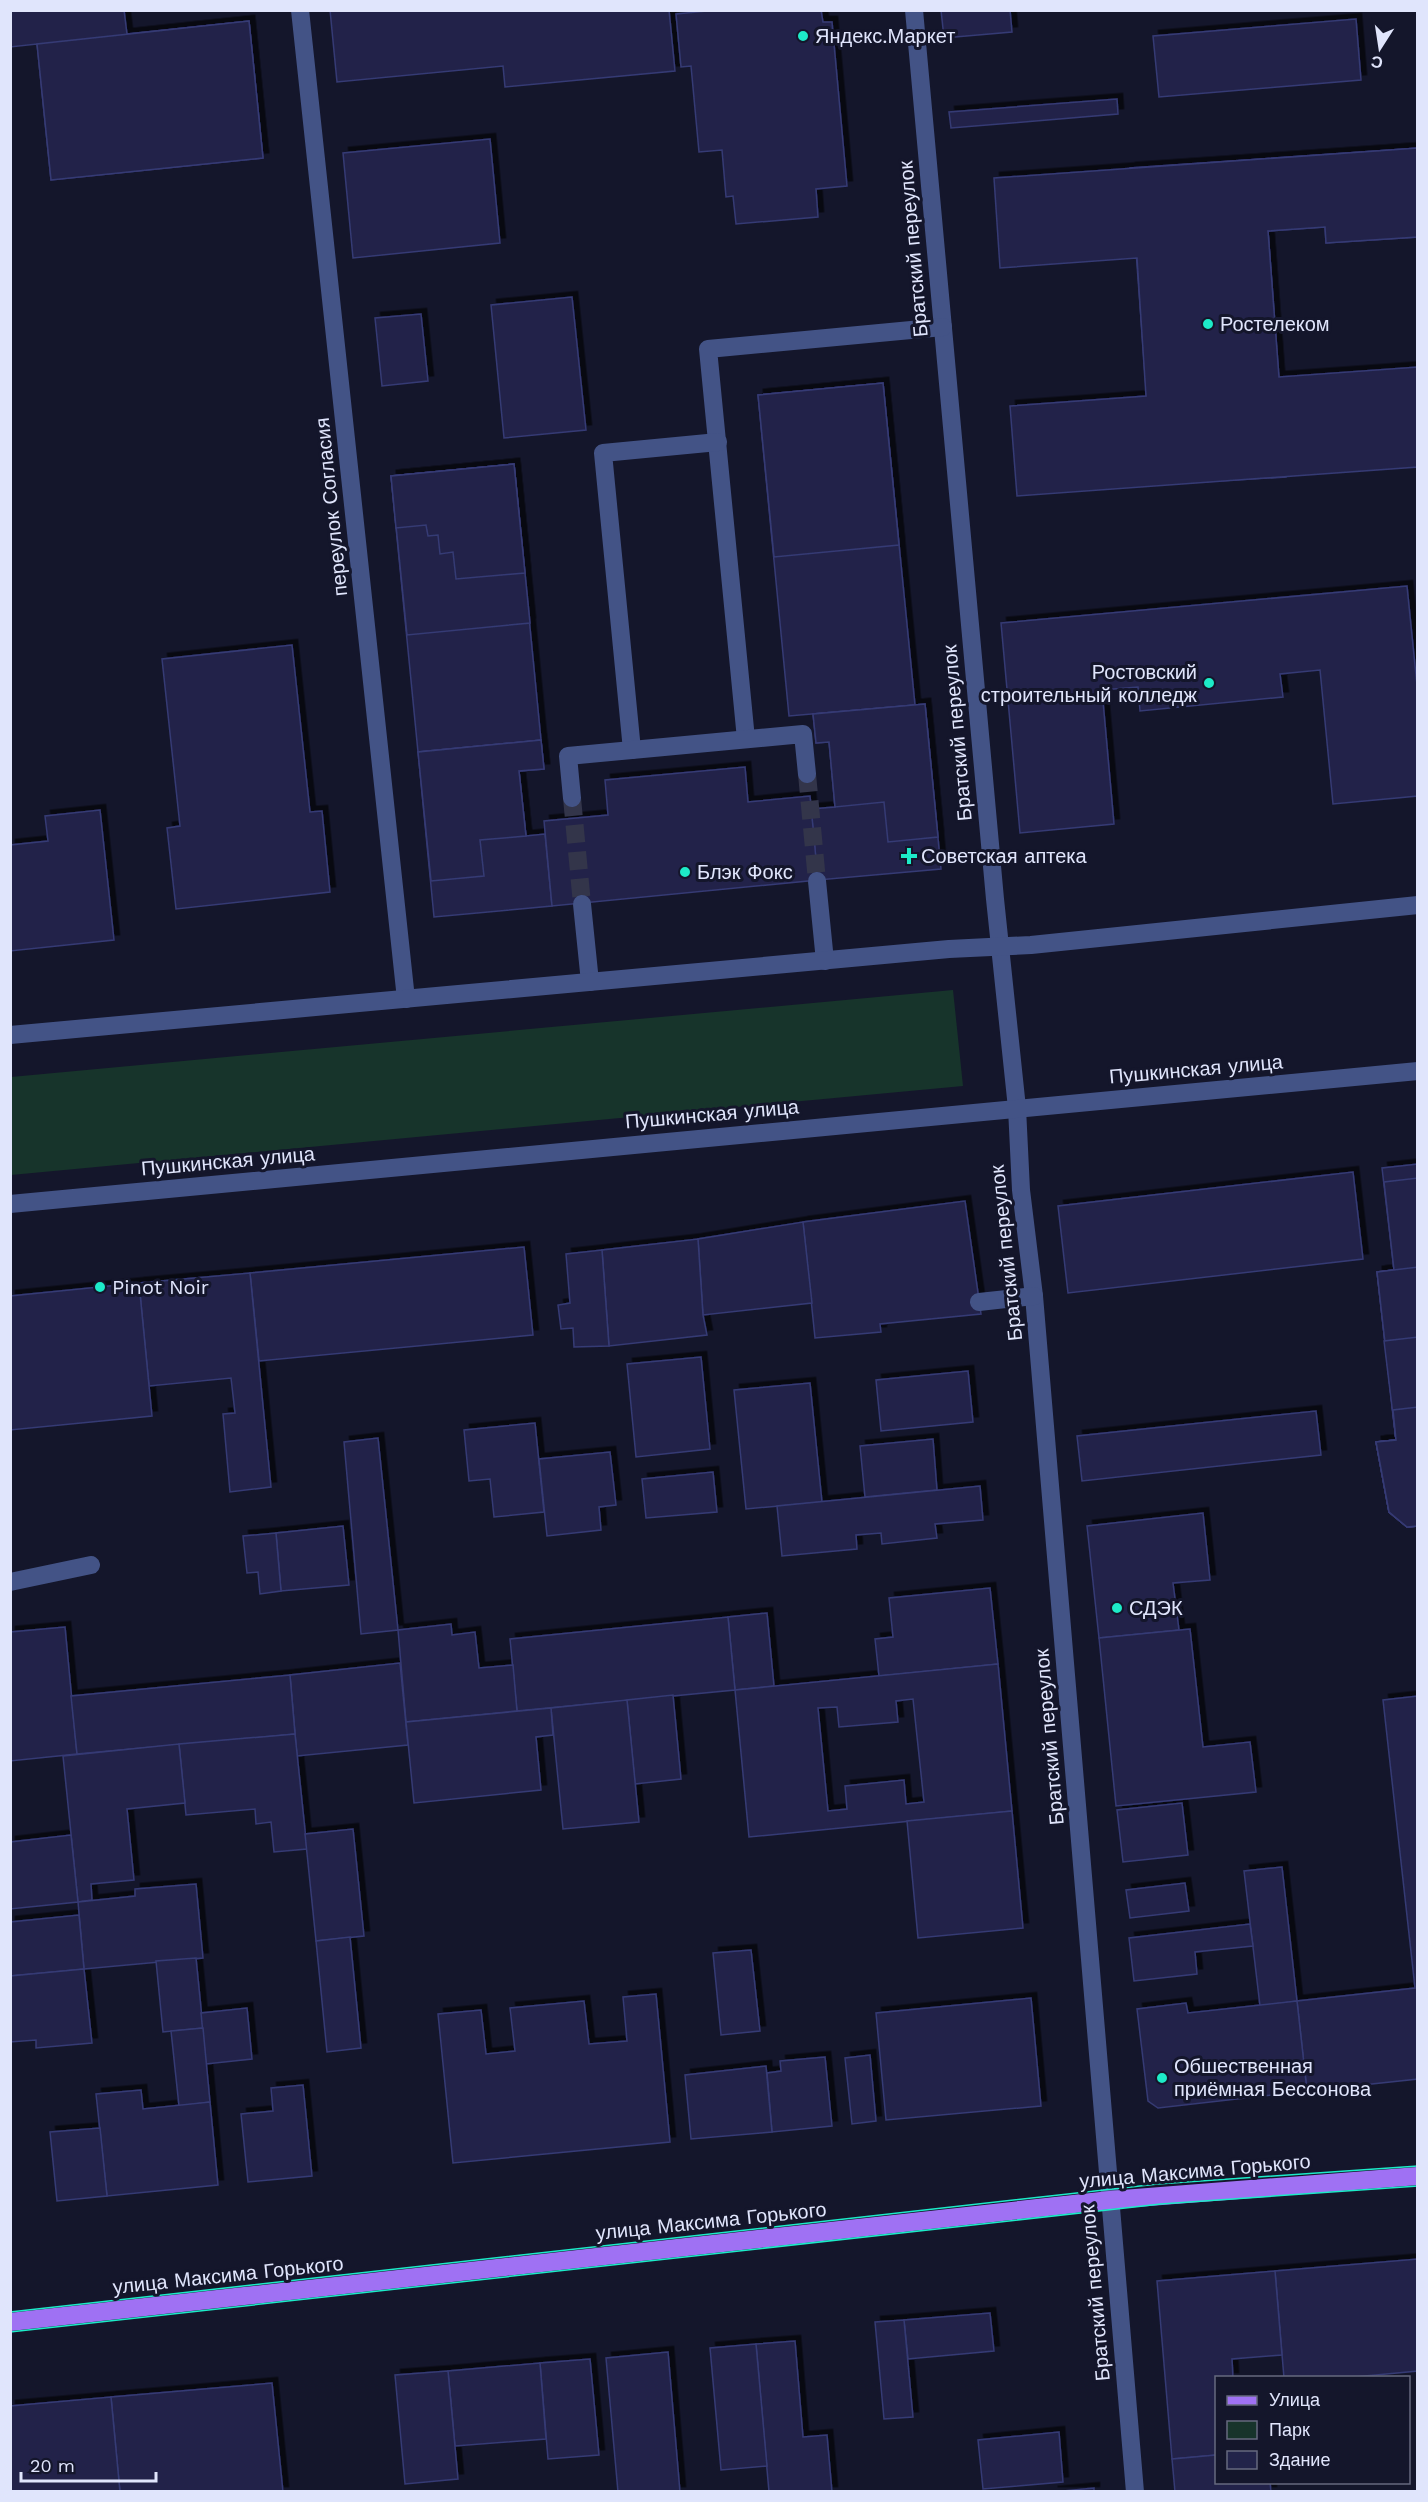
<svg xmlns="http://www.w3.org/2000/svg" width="1428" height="2502" font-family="'Work Sans',sans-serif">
<defs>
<filter id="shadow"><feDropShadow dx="5.5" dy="-5.5" stdDeviation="0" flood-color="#0009"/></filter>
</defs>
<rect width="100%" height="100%" fill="#14162b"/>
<polygon fill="#17342b" points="953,990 963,1086 11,1175 11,1077"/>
<g fill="#22244a" stroke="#363a74" stroke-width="1.5" fill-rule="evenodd" filter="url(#shadow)">
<polygon points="10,10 124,10 127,34 249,21 263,158 51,180 37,44 10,47"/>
<polygon points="330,10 669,10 675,71 505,87 503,66 337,82"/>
<polygon points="717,10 821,10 823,22 832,22 847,186 816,189 818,217 736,224 733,196 726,197 722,150 699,152 691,66 681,67 676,14"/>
<polygon points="941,10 1010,10 1012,32 944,38"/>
<polygon points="1356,19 1361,80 1159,97 1153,36"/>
<polygon points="249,21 263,158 51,180 37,44"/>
<polygon points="1117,99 1118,114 951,128 949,112"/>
<polygon points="490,139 500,243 353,258 343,153"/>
<polygon points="1418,148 1418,237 1326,243 1325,227 1268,231 1286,477 1153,485 1130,168"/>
<polygon points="1418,148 1418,237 1326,243 1325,227 1268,231 1279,377 1418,367 1418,467 1017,496 1010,406 1146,396 1137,258 1000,268 994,178"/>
<polygon points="572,297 586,430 504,438 491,305"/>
<polygon points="421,314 428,381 382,386 375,318"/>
<polygon points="883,383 915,705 789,716 758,395"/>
<polygon points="883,383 899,545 774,557 758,395"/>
<polygon points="514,464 541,740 418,752 391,476"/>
<polygon points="514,464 530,623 407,635 391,476"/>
<polygon points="514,464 525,573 456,579 453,552 440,554 438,535 428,536 426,525 396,528 391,476"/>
<polygon points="1407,586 1418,695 1418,796 1333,804 1320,670 1280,674 1283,697 1140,711 1138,687 1102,690 1114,824 1020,833 1001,623"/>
<polygon points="292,645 310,812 322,811 330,892 176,909 167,828 180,826 162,659"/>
<polygon points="925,704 941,869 818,880 811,809 835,807 829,742 816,743 813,714"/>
<polygon points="925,704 938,837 888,842 884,802 835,807 829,742 816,743 813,714"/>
<polygon points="541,740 544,769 519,771 526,836 545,834 552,906 434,917 418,752"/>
<polygon points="541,740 544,769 519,771 526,836 480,840 484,876 431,881 418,752"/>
<polygon points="745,767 748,802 810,796 818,880 552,906 544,821 608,815 605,780"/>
<polygon points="100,810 114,940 10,951 10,845 48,841 45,816"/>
<polygon points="1418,1164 1418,1526 1407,1527 1389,1512 1376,1442 1396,1440 1377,1272 1394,1270 1382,1168"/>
<polygon points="1353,1172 1363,1259 1068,1293 1058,1206"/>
<polygon points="1418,1178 1418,1526 1407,1527 1389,1512 1376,1442 1396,1440 1377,1272 1394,1270 1384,1182"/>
<polygon points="965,1201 981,1314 880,1324 881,1332 815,1338 803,1222"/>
<polygon points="803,1222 812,1303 703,1315 698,1239"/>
<polygon points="698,1239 703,1315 707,1335 609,1346 602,1250"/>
<polygon points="524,1247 533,1335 259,1361 250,1273"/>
<polygon points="602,1250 609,1346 574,1347 573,1328 561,1329 558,1305 570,1303 566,1254"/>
<polygon points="1418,1267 1418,1526 1407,1527 1389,1512 1376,1442 1396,1440 1377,1272"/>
<polygon points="250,1273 271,1487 230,1492 223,1414 235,1413 231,1378 149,1386 139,1283"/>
<polygon points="139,1283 152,1416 10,1430 10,1296"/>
<polygon points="1418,1337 1418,1526 1407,1527 1389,1512 1376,1442 1396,1440 1384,1341"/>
<polygon points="701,1357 710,1449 636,1457 627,1364"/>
<polygon points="968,1371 973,1422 881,1431 876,1380"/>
<polygon points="810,1383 822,1502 746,1509 734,1390"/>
<polygon points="1418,1407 1418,1526 1407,1527 1389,1512 1376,1442 1396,1440 1393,1410"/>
<polygon points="1316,1411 1321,1455 1082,1481 1077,1436"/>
<polygon points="535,1423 544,1512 494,1517 490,1479 469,1481 464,1430"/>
<polygon points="378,1438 398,1630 361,1634 344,1442"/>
<polygon points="933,1439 937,1490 865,1497 860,1446"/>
<polygon points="610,1452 616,1505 599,1507 601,1530 547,1536 539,1459"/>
<polygon points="713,1472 717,1512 646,1518 642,1479"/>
<polygon points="980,1486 983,1520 935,1524 937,1538 882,1544 881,1533 856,1535 857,1549 782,1556 777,1506"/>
<polygon points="1203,1513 1210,1580 1173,1583 1179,1630 1099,1638 1087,1526"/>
<polygon points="343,1526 349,1585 281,1591 276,1533"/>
<polygon points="276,1533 281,1591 260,1594 258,1572 247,1573 243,1536"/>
<polygon points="990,1588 998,1664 879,1676 875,1639 893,1637 889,1598"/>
<polygon points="767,1613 774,1686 735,1690 728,1617"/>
<polygon points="728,1617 735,1690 517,1711 510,1639"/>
<polygon points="451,1624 452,1635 475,1632 479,1668 513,1665 517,1711 406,1722 398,1630"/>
<polygon points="65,1627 77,1754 10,1761 10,1632"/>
<polygon points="1190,1629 1203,1747 1250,1742 1256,1792 1116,1806 1099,1638"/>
<polygon points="400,1663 408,1745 297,1756 290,1675"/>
<path d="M998,1664L1012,1811L749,1837L735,1690ZM913,1699L924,1802L906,1804L904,1780L845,1786L847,1809L828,1811L818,1708L837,1707L839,1727L898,1722L896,1701Z"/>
<polygon points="290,1675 295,1734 77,1754 71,1696"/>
<polygon points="673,1695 681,1779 635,1784 627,1700"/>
<polygon points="1418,1696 1418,2079 1307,2091 1297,2001 1415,1988 1383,1700"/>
<polygon points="627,1700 639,1822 563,1829 551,1708"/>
<polygon points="551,1708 553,1735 536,1737 541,1790 414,1803 406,1722"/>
<polygon points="295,1734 307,1849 274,1852 271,1822 256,1824 255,1809 186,1815 179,1744"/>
<polygon points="179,1744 185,1803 127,1809 134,1880 91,1884 92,1900 78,1902 63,1756"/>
<polygon points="1182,1803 1188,1855 1123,1862 1117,1810"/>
<polygon points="1012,1811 1023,1928 918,1938 907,1821"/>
<polygon points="353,1829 364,1936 316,1941 305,1834"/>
<polygon points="71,1835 78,1902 10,1909 10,1842"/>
<polygon points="1282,1867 1297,2001 1260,2006 1244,1871"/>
<polygon points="1185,1883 1189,1911 1130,1918 1126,1890"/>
<polygon points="196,1884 203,1958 84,1969 78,1902 135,1896 135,1889"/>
<polygon points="79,1915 84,1969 10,1976 10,1922"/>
<polygon points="1250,1924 1253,1946 1195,1952 1197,1974 1134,1981 1129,1938"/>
<polygon points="350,1937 361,2048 327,2052 316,1941"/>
<polygon points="751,1950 760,2031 721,2035 713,1953"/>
<polygon points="196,1958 203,2028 163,2032 156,1961"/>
<polygon points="84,1969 92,2043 36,2048 36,2040 10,2042 10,1976"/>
<polygon points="656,1994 670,2142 453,2163 438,2014 481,2010 486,2054 515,2051 510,2008 584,2001 589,2044 627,2041 623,1997"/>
<polygon points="1031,1998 1041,2106 886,2120 876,2013"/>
<polygon points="1297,2001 1307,2091 1158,2108 1148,2101 1137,2009 1186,2003 1188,2013"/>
<polygon points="247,2008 252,2059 206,2064 201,2013"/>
<polygon points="203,2028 210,2102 179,2106 171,2031"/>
<polygon points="870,2055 876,2121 852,2124 845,2058"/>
<polygon points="825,2057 832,2126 772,2132 767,2073 781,2071 780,2061"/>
<polygon points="766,2066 772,2132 691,2139 685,2075"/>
<polygon points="303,2085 312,2176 248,2182 241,2114 273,2111 271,2088"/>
<polygon points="141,2090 143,2109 210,2102 218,2185 107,2196 96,2094"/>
<polygon points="100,2128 107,2196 57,2201 50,2132"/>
<polygon points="1418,2259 1418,2371 1344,2378 1284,2378 1275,2271"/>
<polygon points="1275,2271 1282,2355 1232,2359 1233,2378 1216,2378 1216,2455 1172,2459 1157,2281"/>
<polygon points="990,2313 994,2351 908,2359 904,2320"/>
<polygon points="904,2320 913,2417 884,2419 875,2322"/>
<polygon points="795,2341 803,2437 827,2435 832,2492 769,2492 756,2344"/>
<polygon points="756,2344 767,2466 721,2470 710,2348"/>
<polygon points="668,2352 680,2492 618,2492 606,2358"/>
<polygon points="590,2359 599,2455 548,2459 540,2363"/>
<polygon points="540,2363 546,2439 455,2446 448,2371"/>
<polygon points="448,2371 458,2479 405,2484 395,2375"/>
<polygon points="272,2383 283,2492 120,2492 111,2397"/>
<polygon points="111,2397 120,2492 10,2492 10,2406"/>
<polygon points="1059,2432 1063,2482 983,2489 978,2440"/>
<polygon points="1216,2455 1216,2482 1270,2482 1271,2492 1175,2492 1172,2459"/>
<polygon points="1094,2488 1094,2492 1052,2492"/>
</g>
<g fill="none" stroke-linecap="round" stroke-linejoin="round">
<g stroke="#33354a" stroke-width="18" stroke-dasharray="18 9" stroke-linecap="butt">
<polyline points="807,774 817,881"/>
<polyline points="572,798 582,904"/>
</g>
<g stroke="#435386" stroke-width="18">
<polyline points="300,10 406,999"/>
<polyline points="914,10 995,899 1017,1108 1021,1190 1034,1296 1135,2492"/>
<polyline points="746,739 708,349 943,327"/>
<polyline points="632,750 603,453 718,442"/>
<polyline points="572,798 568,756 803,734 807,774"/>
<polyline points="817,881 825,961"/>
<polyline points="582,904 590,982"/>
<polyline points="10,1035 949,949 1031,945 1418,905"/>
<polyline points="10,1204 1418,1071"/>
<polyline points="979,1302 1034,1296"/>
<polyline points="10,1582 91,1565"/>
</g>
<polyline stroke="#9f71f3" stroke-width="18" points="10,2322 1110,2200 1418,2176"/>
<g stroke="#1debc8" stroke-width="1.5">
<polyline points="10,2312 1158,2184 1418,2166"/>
<polyline points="10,2332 1161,2204 1418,2186"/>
</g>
</g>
<g fill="#1debc8" stroke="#14162b" stroke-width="2">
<circle cx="803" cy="36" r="6"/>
<circle cx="1208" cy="324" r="6"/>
<circle cx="1209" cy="683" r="6"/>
<path d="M906 847h6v6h6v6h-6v6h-6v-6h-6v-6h6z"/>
<circle cx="685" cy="872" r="6"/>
<circle cx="100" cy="1287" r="6"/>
<circle cx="1117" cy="1608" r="6"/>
<circle cx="1162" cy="2078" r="6"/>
</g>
<g text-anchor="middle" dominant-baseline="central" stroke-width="6" stroke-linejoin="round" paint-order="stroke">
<g font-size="20" fill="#e0e5fc" stroke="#14162b" text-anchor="start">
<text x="815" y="36">Яндекс.Маркет</text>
<text x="1220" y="324">Ростелеком</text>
<text x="1197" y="672" text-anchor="end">Ростовский<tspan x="1197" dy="23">строительный колледж</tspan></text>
<text x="921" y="856">Советская аптека</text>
<text x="697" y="872">Блэк Фокс</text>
<text x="112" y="1287">Pinot Noir</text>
<text x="1129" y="1608">СДЭК</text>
<text x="1174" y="2066">Обшественная<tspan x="1174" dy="23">приёмная Бессонова</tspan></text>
</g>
<g font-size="20" fill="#e0e5fc" stroke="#14162b">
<text transform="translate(913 249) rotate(-95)">Братский переулок</text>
<text transform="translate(331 507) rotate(-96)">переулок Согласия</text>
<text transform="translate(957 733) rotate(-95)">Братский переулок</text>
<text transform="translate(1196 1069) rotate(-5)">Пушкинская улица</text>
<text transform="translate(712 1114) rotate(-5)">Пушкинская улица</text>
<text transform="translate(228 1161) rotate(-5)">Пушкинская улица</text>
<text transform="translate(1006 1253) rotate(-96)">Братский переулок</text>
<text transform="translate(1049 1737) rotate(-95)">Братский переулок</text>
<text transform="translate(1195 2171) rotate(-5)">улица Максима Горького</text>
<text transform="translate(711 2221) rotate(-6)">улица Максима Горького</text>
<text transform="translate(228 2275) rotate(-6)">улица Максима Горького</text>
<text transform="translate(1095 2293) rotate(-95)">Братский переулок</text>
</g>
</g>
<rect width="1428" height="2502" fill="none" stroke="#e0e5fc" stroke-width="24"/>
<rect x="1215" y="2376" width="195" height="108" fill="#14162b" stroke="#66697f" stroke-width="1.5"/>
<rect x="1227" y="2396" width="30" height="9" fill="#9f71f3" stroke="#66697f" stroke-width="1.5"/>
<text x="1269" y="2406" font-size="18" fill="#e0e5fc">Улица</text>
<rect x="1227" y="2421" width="30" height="18" fill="#17342b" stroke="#66697f" stroke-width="1.5"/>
<text x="1269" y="2436" font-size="18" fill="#e0e5fc">Парк</text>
<rect x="1227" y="2451" width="30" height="18" fill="#22244a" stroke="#66697f" stroke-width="1.5"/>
<text x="1269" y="2466" font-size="18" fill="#e0e5fc">Здание</text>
<g transform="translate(1380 48) rotate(192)" stroke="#14162b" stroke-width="4.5" paint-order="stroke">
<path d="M0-4.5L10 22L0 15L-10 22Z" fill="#e0e5fc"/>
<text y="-9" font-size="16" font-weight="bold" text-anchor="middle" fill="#e0e5fc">С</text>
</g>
<path d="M21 2472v9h135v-9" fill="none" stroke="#e0e5fc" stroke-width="3"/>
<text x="30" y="2472" font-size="18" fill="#e0e5fc" stroke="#14162b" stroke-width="4.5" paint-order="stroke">20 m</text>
</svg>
